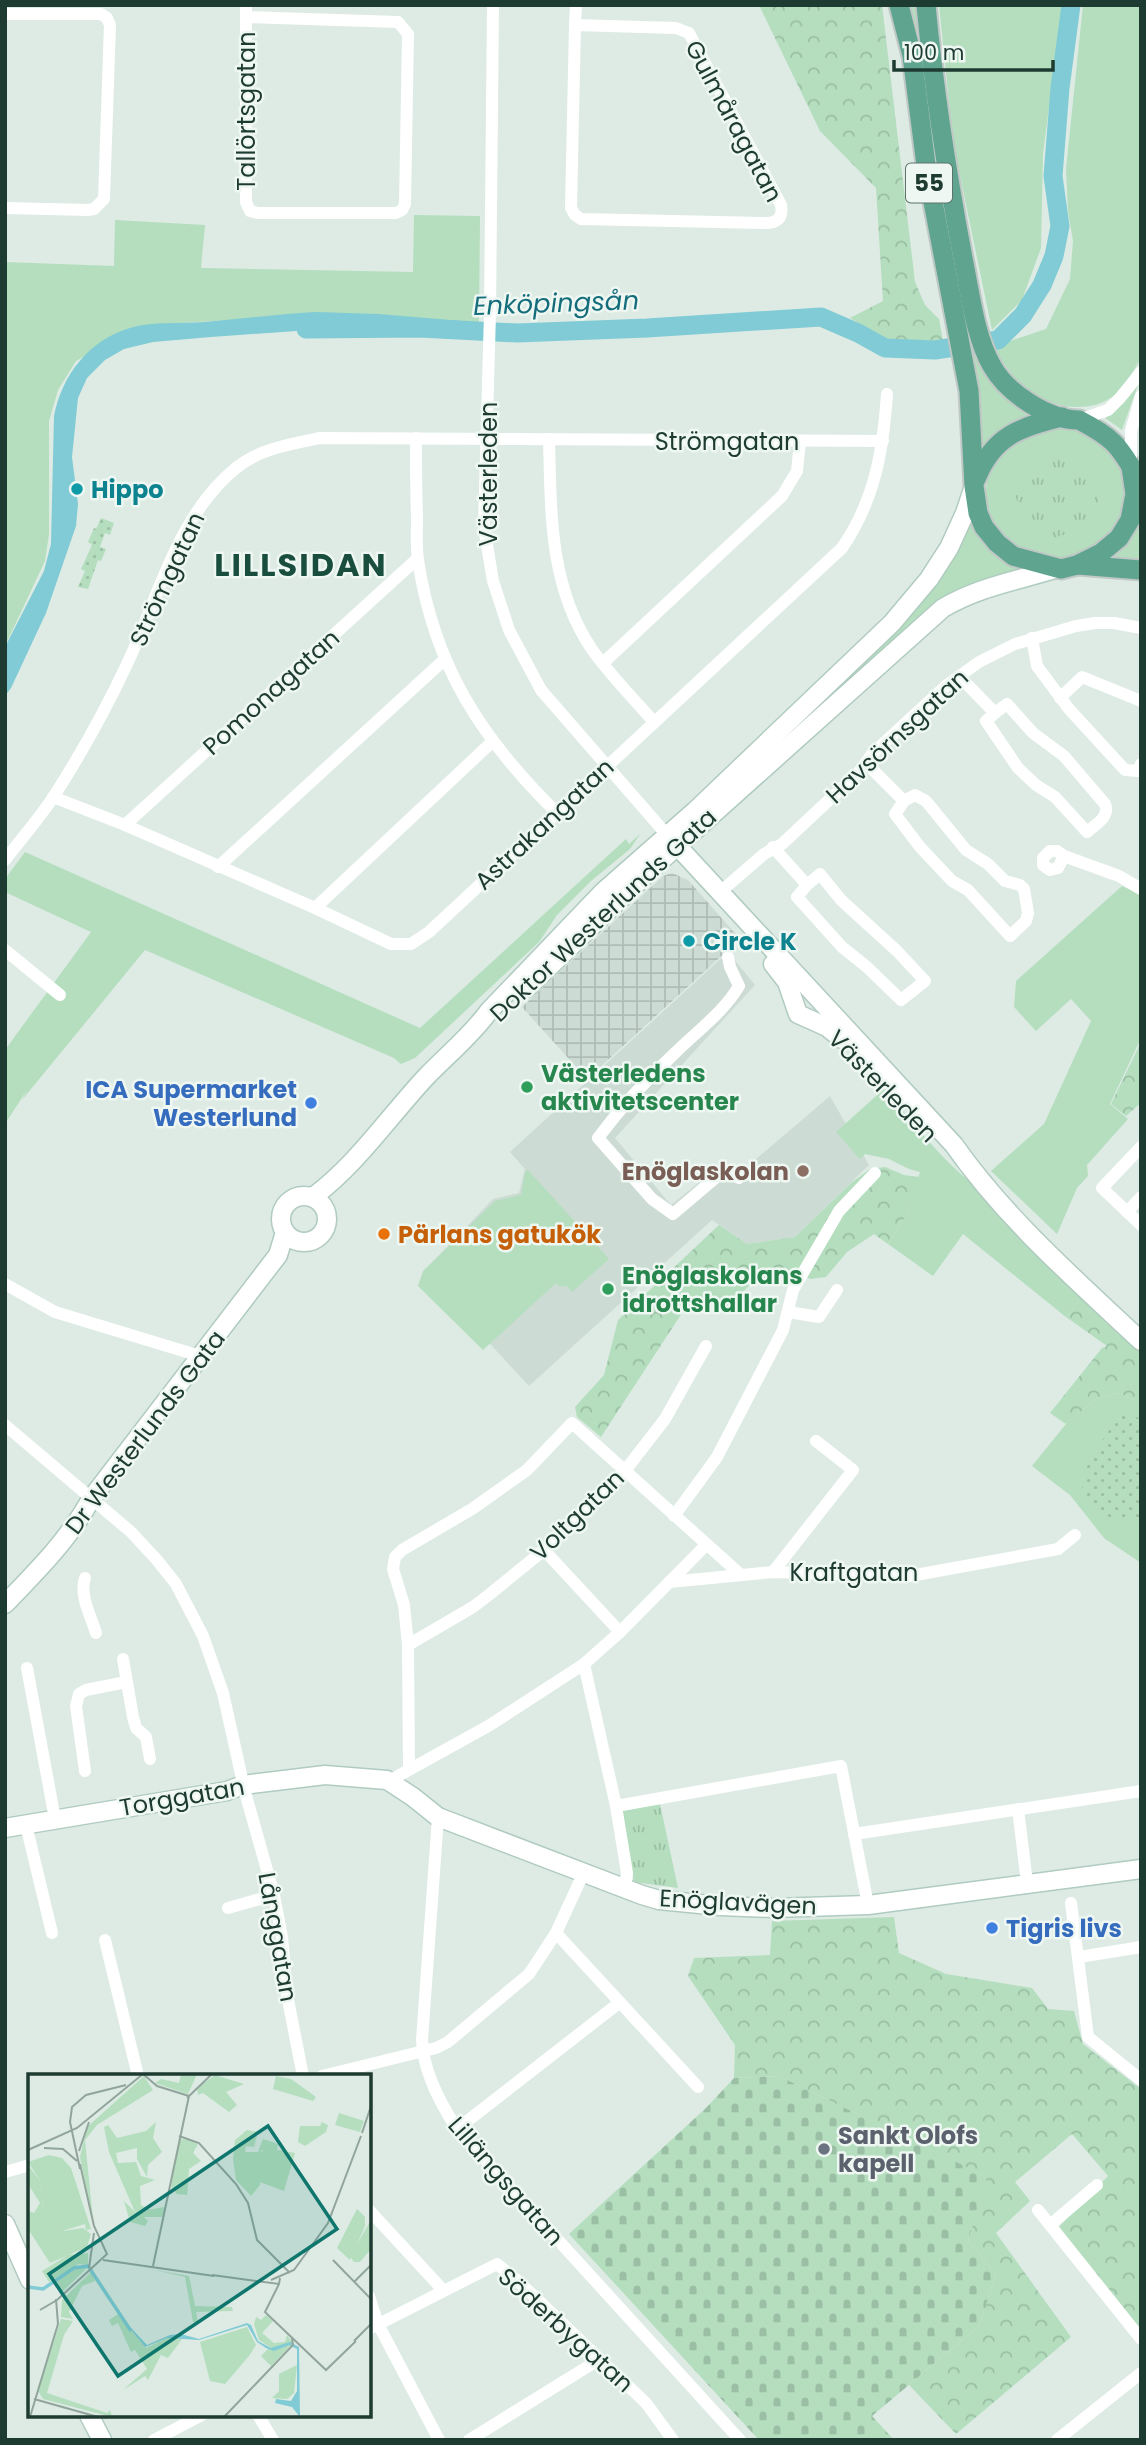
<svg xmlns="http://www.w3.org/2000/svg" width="1146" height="2445" font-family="Poppins,sans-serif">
<defs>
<pattern id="industrial-grid" width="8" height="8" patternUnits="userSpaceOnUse" patternTransform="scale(1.75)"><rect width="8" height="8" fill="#ccdbd3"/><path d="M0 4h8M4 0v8" fill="none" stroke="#afbdb6"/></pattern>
<pattern id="forest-crowns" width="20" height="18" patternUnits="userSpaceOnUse" patternTransform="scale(1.75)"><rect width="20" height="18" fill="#b4debe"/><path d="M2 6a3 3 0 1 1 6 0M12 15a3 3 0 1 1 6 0" fill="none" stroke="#9abfa4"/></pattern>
<pattern id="cemetery-stones" width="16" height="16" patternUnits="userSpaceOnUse" patternTransform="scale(1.75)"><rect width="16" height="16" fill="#b4debe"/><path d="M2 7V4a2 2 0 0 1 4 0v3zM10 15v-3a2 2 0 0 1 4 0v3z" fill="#9abfa4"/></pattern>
<pattern id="park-tufts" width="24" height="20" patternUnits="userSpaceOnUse" patternTransform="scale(1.75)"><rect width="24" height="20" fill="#b4debe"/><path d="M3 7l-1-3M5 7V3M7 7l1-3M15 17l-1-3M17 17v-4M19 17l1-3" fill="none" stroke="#9abfa4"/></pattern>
<pattern id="garden-dots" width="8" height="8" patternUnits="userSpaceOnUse" patternTransform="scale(1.75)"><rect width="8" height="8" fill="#b4debe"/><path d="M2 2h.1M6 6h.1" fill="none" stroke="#9abfa4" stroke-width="1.8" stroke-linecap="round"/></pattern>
</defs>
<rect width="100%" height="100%" fill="#ddebe4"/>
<polygon fill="#ccdbd3" points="728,952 755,985 615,1138 671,1205 726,1161 741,1172 830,1096 869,1165 795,1237 747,1244 712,1220 529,1386 423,1272 493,1199 519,1193 525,1169 510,1152"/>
<polygon fill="url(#industrial-grid)" points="672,873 688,880 740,939 587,1079 522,1007 663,876"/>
<g fill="#b4debe">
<path d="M908,5H920L935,142L974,353C985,381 1003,398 1027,415C1008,424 994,434 980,449Z"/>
<polygon points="939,5 1062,5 1043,154 1041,248 1022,300 992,330 953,142"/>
<path d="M1083,5H1141V359C1133,370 1126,386 1116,394C1090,416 1047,408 1022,386C1012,376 1004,363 995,352L1010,341L1046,329L1070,279L1073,241L1068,211L1066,169Z"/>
<polygon points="414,215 480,216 479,323 355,317 275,317 167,324 121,336 76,361 58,390 49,421 49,534 45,561 5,646 5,262 114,266 115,220 205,225 201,268 413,272"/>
<polygon points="1139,382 1122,430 1105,418 1114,411"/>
<path d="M1043,427C1050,427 1058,426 1065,427C1105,431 1137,470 1124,510C1109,555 1050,573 1014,544C990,525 980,504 989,474C991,467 995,456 1001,451C1013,442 1030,435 1043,427Z"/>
<polygon points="1141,515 1141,563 1105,561 1138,523"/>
<path d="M970,520C982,544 998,557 1021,569L975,583L947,597L732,787L904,623L931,592L955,557Z"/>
<polygon points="640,834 630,849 591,881 557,915 539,942 415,1058 401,1064 394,1058 145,950 22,1100 27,1090 5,1124 5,1050 91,932 5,892 5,879 25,852 420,1028 626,839 629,844"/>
<polygon points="1122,886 1141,895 1141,1038 1110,1104 1128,1119 1087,1165 1088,1176 1077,1188 1057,1234 991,1171 1044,1124 1091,1021 1071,999 1036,1031 1014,1007 1016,981"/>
<path d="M884,1089C907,1115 952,1174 981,1188L1088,1296L1082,1305L1078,1302L1066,1317L963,1234L933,1276L888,1244L907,1214L920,1172L909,1169L889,1159L865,1154L860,1159L836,1132Z"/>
<polygon points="528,1170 609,1259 572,1292 567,1286 559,1286 556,1283 483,1350 418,1286 423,1271 495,1201 521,1195 525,1172"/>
<polygon points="1119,1393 1141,1403 1141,1563 1104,1538 1070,1495 1032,1466 1066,1424 1097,1398"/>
</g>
<g fill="url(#forest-crowns)">
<polygon points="759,5 882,5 915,282 925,305 939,319 943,341 888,340 850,318 883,301 876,188 820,131"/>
<polygon points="1141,1042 1141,1103 1126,1116 1111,1104"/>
<polygon points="885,1167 904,1175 919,1177 907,1214 888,1244 874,1234 847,1252 826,1277 811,1279 788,1270 749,1286 721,1313 682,1313 601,1437 577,1417 575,1407 604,1375 618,1320 719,1225 747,1244 795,1237 851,1183 870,1169"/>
<polygon points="1088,1296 1141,1345 1141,1403 1119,1393 1097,1398 1066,1424 1050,1413 1102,1348 1107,1346 1066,1317 1078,1302 1082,1304"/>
<polygon points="894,1917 899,1953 946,1974 1032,1988 1048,2009 1074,2011 1083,2044 1141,2089 1141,2331 1057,2229 1108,2176 1072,2134 1015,2182 1030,2201 996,2233 1071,2337 956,2434 909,2385 979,2326 996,2274 968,2241 986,2177 779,2076 734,2078 735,2045 688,1976 694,1958 770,1955 772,1921"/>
</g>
<polygon fill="url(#cemetery-stones)" points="779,2076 987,2177 968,2241 996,2274 979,2326 872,2416 894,2440 759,2440 569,2234 706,2108 734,2078"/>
<g fill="url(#park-tufts)">
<path d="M1089,456C1094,468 1101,479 1100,492C1099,522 1060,545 1032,537C1028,535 1023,530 1019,527L1021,514L1015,494L1027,472L1065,457Z"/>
<polygon points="660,1804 678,1888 634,1882 622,1811"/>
</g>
<g fill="url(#garden-dots)">
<polygon points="101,518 114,523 110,535 105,533 100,547 106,549 101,561 98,560 88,589 78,587 85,571 81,569 92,545 88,542 94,528 96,529"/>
<polygon points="1122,1411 1141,1419 1141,1521 1099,1519 1082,1486 1088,1462"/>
</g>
<path fill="#80cbd5" d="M316,312L378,314L474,322V333L381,325L211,337L153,342L124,349L105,360L87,378L78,398L72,457L78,504L76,526L46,613L11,688L5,696V647L44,571L51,544L54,416C62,375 89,340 130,328C152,321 181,324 204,322C242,319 278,314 316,312Z"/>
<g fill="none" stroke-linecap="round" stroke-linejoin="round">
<polyline stroke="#80cbd5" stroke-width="19" points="306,329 420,328 517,333 647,328 821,317 858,333 885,348 935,350 998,340 1023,315 1042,285 1054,256 1060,226 1053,176 1060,88 1071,5"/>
<defs>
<g id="secondary">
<path d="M669,837L954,1145C1006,1219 1075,1279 1141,1341"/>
<polyline points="773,964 787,982 798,1014 827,1027 842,1039"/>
<path d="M527,988L656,865L943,608C981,586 1017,581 1058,568"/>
<circle cx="304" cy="1219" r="23"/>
<path d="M313,1197C357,1164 388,1118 425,1078C447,1055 471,1036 489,1011L603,892L695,811L892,623L929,579L949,548L965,513L974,486"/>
<path d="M5,1604C37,1571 69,1539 91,1499L278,1255L285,1232"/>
<polyline points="5,1828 227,1791 243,1785 325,1775 387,1780 413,1797 438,1817 642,1895 659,1900 720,1906 773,1908 868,1905 1141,1869"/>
<polyline points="5,2224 30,2280"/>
<polyline points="89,2415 102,2440"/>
</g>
<g id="primary">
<polyline points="899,5 912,56 926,165 969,391 974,486 978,513 984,527 997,543 1013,556 1061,569 1077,565 1101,553 1119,538 1130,520 1135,494 1131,467"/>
<path d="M926,5C934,91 947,174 963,258C970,292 975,337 992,366C1007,393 1048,420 1079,420C1112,437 1119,445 1137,477"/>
<path d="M976,479C993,436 1020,427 1062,417"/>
<polyline points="1078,565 1141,570"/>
</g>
</defs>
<use href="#secondary" stroke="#b0cbc0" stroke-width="21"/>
<use href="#primary" stroke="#c0c8c6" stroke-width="23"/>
<g stroke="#fff" stroke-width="12">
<polyline points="493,5 490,313 484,527 493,581 509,630 541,690 667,835"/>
<polyline points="5,14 101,14 107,18 110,25 104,199 94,209 88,210 5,208"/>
<polyline points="246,17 398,22 408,34 405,204 402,210 396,213 258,213 250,211 246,202 246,5"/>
<path d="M575,25L676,28L689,33L781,205C783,216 779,222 768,223L581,219L575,215L571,208L575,25L576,5"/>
<polyline points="1079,420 1108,410 1120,398 1141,372"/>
<path d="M416,438C416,464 416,491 417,518C417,532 416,547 418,560C434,666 481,738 556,812"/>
<path d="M549,439C551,512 549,585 591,648C609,674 633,698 654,722"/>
<polyline points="1131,464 1131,431 1141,396"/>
<polyline points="1032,638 1037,666 1069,709 1125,770 1138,771 1141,764"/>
<polyline points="603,663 782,496 797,471 800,442"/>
<path d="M959,676L995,713L986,721L1018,768L1036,785L1055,797L1087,832C1096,824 1110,817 1105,804L1064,756L1033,733L1007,704L995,713"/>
<polyline points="1060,698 1082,677 1141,701"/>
<polyline points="866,763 904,801 895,814 920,847 952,881 968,890 1010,936 1026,921 1028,913 1024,889 1020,885 1005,881 988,864 966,850 926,801 915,795 904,801"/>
<path d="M53,797L125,825L315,908L391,944H411L429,932L842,548C875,500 883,451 887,394"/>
<polyline points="125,825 417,559"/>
<polyline points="773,847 807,885 797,897 842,947 867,967 901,1000 925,981 897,951 841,900 820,874 807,885"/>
<polyline points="1064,856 1058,868 1050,870 1043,865 1043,858 1050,851 1057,851 1064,856 1119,876 1141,889"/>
<path d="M5,860C21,839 39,819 54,796C81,754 107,707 128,662C159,596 177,516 236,468C259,449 290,444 320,438L883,441"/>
<polyline points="218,867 444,660"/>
<polyline points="719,893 764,854 782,844 859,772 872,754 947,685 979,662 1015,644 1076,626 1095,623 1114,623 1141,628"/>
<polyline points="315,908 492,742"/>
<polyline points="5,950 60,995"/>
<path d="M728,957L730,967L739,986C723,1013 697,1031 675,1053C647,1079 621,1107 598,1138L652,1199L673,1214L719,1175L731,1174L739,1178"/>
<polyline points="1141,1147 1102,1188 1141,1225"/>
<polyline points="1127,1212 1141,1197"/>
<polyline points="5,1284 55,1312 200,1356"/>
<polyline points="788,1312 819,1317 837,1290"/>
<polyline points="5,1425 131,1532 157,1560 176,1584 203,1636 223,1693 245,1792 274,1895 282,1937 287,1995 303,2076"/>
<polyline points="674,1516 717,1457 783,1330 793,1290 839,1211 875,1173"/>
<polyline points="544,1550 620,1632"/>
<polyline points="773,1572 853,1470 816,1441"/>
<path d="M85,1578C79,1595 91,1616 96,1633"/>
<polyline points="669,1582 773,1572 910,1576 1058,1549 1075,1535"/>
<polyline points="408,1645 473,1607 490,1594 544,1550 624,1472 665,1419 706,1346"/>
<polyline points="123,1659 133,1717 136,1728 146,1737 150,1759"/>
<polyline points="584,1664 616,1806 627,1873 625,1888"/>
<polyline points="27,1668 55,1819"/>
<polyline points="409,1768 408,1645 404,1605 393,1569 395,1557 402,1550 472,1509 527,1470 572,1423 741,1575"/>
<polyline points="85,1771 76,1706 79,1694 86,1690 126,1682"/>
<polyline points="389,1781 490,1725 584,1664 620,1632 706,1545"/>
<polyline points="616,1806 841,1766 868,1905"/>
<polyline points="1018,1809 1027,1883"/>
<path d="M438,1817L422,2040C423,2071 440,2103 457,2129L740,2440"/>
<polyline points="26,1825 52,1933"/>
<polyline points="854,1834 1141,1791"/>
<polyline points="1071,1903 1088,2037 1141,2080"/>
<polyline points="228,1908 274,1895"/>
<polyline points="556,1933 698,2087"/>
<polyline points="105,1940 138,2076"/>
<polyline points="1079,1957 1141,1947"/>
<polyline points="322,2076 436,2048 448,2042 529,1974 556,1933 584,1872"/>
<polyline points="457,2129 619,2003"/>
<polyline points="5,2172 30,2165"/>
<polyline points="369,2210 443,2290"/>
<polyline points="1038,2210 1141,2339"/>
<polyline points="1050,2225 1097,2185"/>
<polyline points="369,2296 378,2324 439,2440"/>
<polyline points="369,2329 497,2264 518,2281 646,2403 673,2440"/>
<polyline points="258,2415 273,2440"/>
<polyline points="154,2440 202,2415"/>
<polyline points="469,2440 600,2359"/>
<polyline points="1057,2440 1141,2373"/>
</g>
<use href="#secondary" stroke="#fff" stroke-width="18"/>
<use href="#primary" stroke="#5ea48f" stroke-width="19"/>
</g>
<g fill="#0f9aa8" stroke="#eef7f2" stroke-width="2.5">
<circle cx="77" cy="489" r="7"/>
<circle cx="689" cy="941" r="7"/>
</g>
<g fill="#2e9e5b" stroke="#eef7f2" stroke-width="2.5">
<circle cx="527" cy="1087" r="7"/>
<circle cx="608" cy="1289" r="7"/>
</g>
<g fill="#3f7fe0" stroke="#eef7f2" stroke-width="2.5">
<circle cx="311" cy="1103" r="7"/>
<circle cx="992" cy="1928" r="7"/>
</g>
<circle fill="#8d6e63" stroke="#eef7f2" stroke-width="2.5" cx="803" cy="1171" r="7"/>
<circle fill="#e8710a" stroke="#eef7f2" stroke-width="2.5" cx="384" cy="1234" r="7"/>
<circle fill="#6b7280" stroke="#eef7f2" stroke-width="2.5" cx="824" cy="2149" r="7"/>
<g text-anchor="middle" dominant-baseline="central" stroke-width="5" stroke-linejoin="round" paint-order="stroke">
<rect fill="#eef7f2" stroke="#5c736c" stroke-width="2" x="906" y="163.5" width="46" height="39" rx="5"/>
<g font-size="23" font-weight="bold" fill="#1e3b32">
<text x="929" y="183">55</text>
</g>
<g font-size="24" fill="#1e3b32" stroke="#eef7f2">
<text transform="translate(246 111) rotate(-90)">Tallörtsgatan</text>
<text transform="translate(734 121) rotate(62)">Gulmåragatan</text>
<text x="727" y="441">Strömgatan</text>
<text transform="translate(488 474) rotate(-90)">Västerleden</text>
<text transform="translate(167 579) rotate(-65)">Strömgatan</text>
<text transform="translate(271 692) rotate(-42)">Pomonagatan</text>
<text transform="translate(897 736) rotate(-43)">Havsörnsgatan</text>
<text transform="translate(544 824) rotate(-43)">Astrakangatan</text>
<text transform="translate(603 915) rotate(-43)">Doktor Westerlunds Gata</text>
<text transform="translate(883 1086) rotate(46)">Västerleden</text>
<text transform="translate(145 1432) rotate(-53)">Dr Westerlunds Gata</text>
<text transform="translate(577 1515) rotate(-44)">Voltgatan</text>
<text x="854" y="1572">Kraftgatan</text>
<text transform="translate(182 1797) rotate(-10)">Torggatan</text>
<text transform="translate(738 1902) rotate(3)">Enöglavägen</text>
<text transform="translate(278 1937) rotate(80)">Långgatan</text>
<text transform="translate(506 2181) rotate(49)">Lillängsgatan</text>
<text transform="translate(566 2330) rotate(42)">Söderbygatan</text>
</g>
<g font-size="24" font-weight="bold" fill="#0d838f" stroke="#eef7f2" text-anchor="start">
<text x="91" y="489">Hippo</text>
<text x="703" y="941">Circle K</text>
</g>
<g font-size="24" font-weight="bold" fill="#27864d" stroke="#eef7f2" text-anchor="start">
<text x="541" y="1073">Västerledens<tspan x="541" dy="28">aktivitetscenter</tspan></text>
<text x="622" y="1275">Enöglaskolans<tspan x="622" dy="28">idrottshallar</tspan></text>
</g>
<g font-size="24" font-weight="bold" fill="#366cbe" stroke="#eef7f2" text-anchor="end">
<text x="297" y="1089">ICA Supermarket<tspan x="297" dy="28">Westerlund</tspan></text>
<text x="1006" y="1928" text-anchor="start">Tigris livs</text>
</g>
<g font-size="24" font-weight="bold" fill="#785e54" stroke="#eef7f2" text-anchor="end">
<text x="789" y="1171">Enöglaskolan</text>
</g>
<g font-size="24" font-weight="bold" fill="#c56008" stroke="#eef7f2" text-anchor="start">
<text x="398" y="1234">Pärlans gatukök</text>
</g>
<g font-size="24" font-weight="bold" fill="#5b616d" stroke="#eef7f2" text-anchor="start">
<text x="838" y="2135">Sankt Olofs<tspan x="838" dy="28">kapell</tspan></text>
</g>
<g font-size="26" font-style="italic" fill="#146d7b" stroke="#eef7f2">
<text transform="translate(556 303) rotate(-2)">Enköpingsån</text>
</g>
<g font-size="32" font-weight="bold" letter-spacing="2" fill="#194e3f" stroke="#eef7f2">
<text x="301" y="564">LILLSIDAN</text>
</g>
</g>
<g transform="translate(28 2074)">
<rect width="343" height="343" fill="#ddebe4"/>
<path d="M311,39L336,47L332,58L307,51ZM151,65L165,66L155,78L161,96L159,121L149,120L143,112ZM0,91L13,108L15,135L35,157L55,154L63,160L59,173L22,189L0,155V137L6,139L12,129L0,110ZM96,127L107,138L137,133L135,143H116L120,147L117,152L102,148ZM60,179V191L51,190L21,208L14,197L40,181ZM60,193L34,218L25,208L50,194ZM127,196L161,202L167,232L204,233L205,237L168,238L170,249L165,248L157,203ZM90,240L118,274L138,264L154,265L140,284L133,281L120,306L117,302L95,316L119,295L107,276L103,278L90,249L84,252L81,246ZM219,253L228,271L221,282L197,310L182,307L172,268Z" fill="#b4debe"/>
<path d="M153,0H169L160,20L127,9L133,5L151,9ZM187,1L216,10L198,18L209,31L201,38L175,19L170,21L169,14ZM116,2L125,16L69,51L57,66L65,146L52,83L59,53ZM248,2L263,5L288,23L285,27L245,15ZM128,48L125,64L134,78L120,91L119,103L109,85V74L88,79L90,89L108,88L113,102L127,106L112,112L113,131L122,136L107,138L81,78L76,53L80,51L89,64L118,57ZM294,48L300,51L298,58L277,72L270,68L272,52H292ZM219,56L230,58L226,73L218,72L217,78H230L235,65L250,70L249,77L233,76L232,111L223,122L208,106L205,85L207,66ZM164,67L170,70L165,79L173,87L158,97L155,78ZM21,81L34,84L43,94L63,155L58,156L57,150L34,157L15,135L13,108L0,88ZM64,197L67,207L54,212L41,238L45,245L33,243L34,226ZM33,245L45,247L36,261L19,319L79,339L82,336L84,343L15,325L10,317Z" fill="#b4debe"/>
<path d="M239,74L267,79L256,117L229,107L225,83ZM343,146V175L332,188H326L322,182Z" fill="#b4debe"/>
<path d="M329,135L337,143V152L322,186L309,174ZM238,241L245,247L234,259L246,269L257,268L259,261L265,269L243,292L233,282L242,273L231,266L226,250L228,243L233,246ZM269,291L266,319L259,325L244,324L251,317V300Z" fill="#b4debe"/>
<path d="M90,240L119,271L142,261L153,260L171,265L219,249L223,251L230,267L243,274L262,268L271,273L272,343L264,333L247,329L248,325L263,327L269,317V275L261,271L246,277L238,274L229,268L219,251L171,266L139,264L117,273Z" fill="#80cbd5"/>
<path fill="none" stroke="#80cbd5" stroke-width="3.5" d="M0,213L15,215L46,194L60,192L103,257"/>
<path fill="none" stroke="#91a59d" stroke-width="2" d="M115,0L129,12L161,22M246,0H279M159,24L184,0M334,59L343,32M151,62L171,69L208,110L220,129L229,166L262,199M16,74L35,75L49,87M0,76L49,54L115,0M51,77L61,48M52,95L42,48L44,33L58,21L98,11M75,186L186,202M305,186L343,225M125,192L161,22M61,194L66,159M184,201L251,210L252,204M243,206L266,196L300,149L333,62M326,208L343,191M251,210L237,238L298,296L328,267M12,236L29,226L79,180L66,152L52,90M326,267L343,250M6,325L70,343M2,343L30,250L28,225M196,343L265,271L264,264"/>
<path fill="#0f766e" fill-opacity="0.15" stroke="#0f766e" stroke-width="3.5" d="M240,52L309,155L90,302L21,200Z"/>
<rect width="343" height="343" fill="none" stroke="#1e3b32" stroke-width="3.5"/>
</g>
<rect width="1146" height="2445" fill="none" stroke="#1e3b32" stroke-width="14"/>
<path d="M894 60v10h159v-10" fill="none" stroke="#1e3b32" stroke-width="3.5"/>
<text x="904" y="60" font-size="21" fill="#1e3b32" stroke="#eef7f2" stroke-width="5" paint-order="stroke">100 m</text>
</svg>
